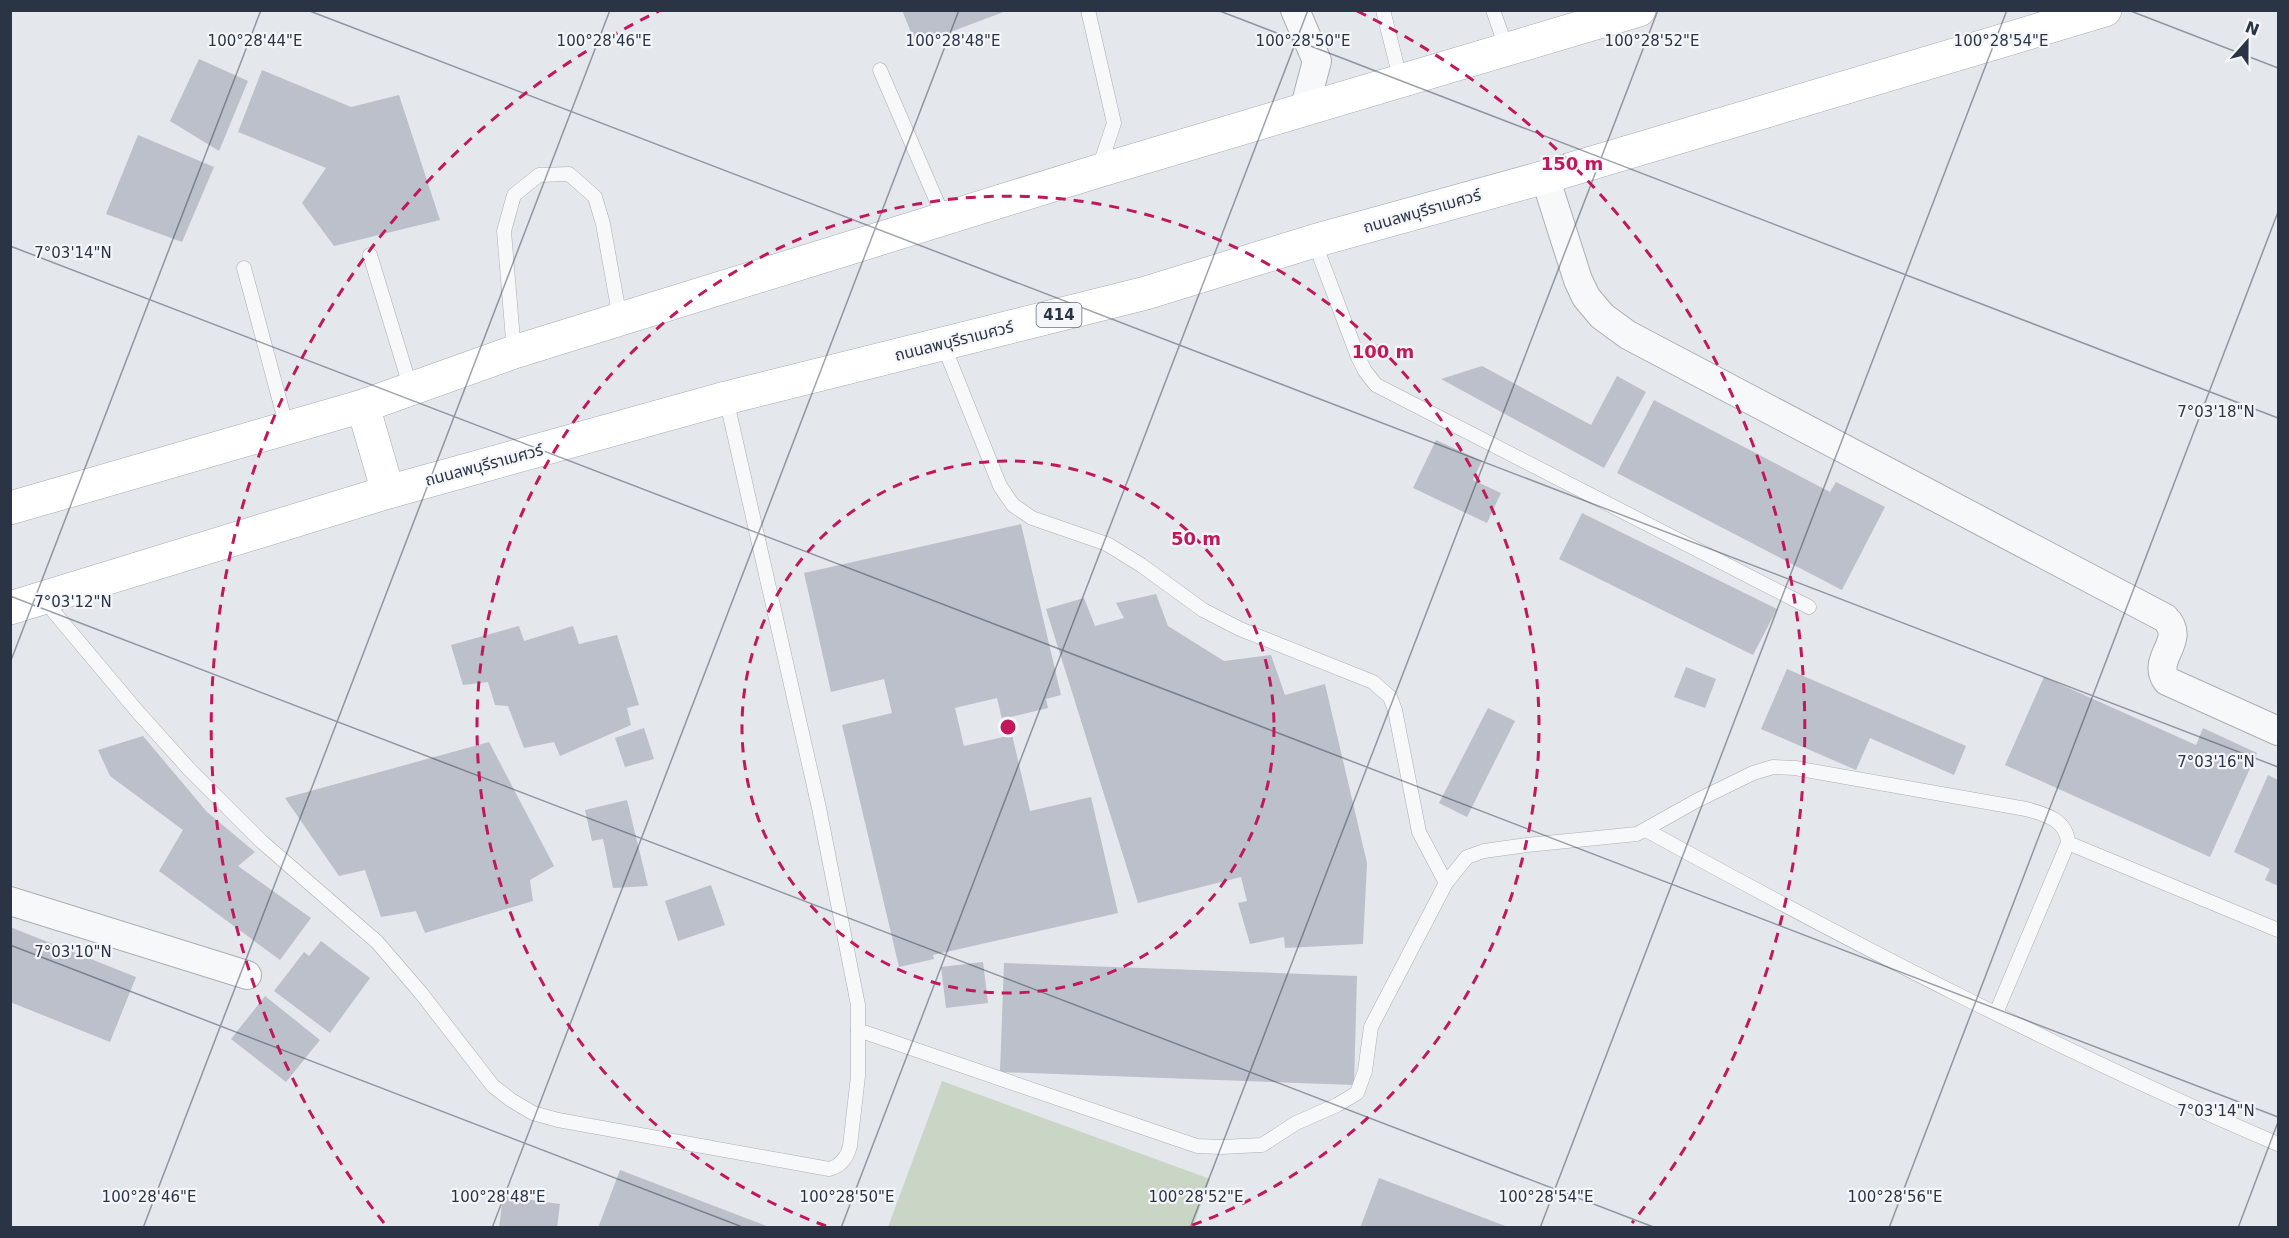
<svg xmlns="http://www.w3.org/2000/svg" width="2289" height="1238" font-family="'DejaVu Sans','Noto Sans Thai',sans-serif">
<rect width="100%" height="100%" fill="#e4e7ec"/>
<polygon fill="#c9d6c5" points="942,1081 1210,1179 1193,1227 888,1227"/>
<g fill="#bbc0ca">
<polygon points="902,10 1006,10 1006,11 916,45"/>
<polygon points="199,59 248,81 219,151 170,121"/>
<polygon points="262,70 351,107 399,95 440,220 334,246 302,203 326,168 238,132"/>
<polygon points="138,135 214,167 182,242 106,214"/>
<polygon points="1482,366 1591,425 1617,376 1646,392 1604,468 1441,379"/>
<polygon points="1654,400 1830,492 1836,482 1885,507 1842,590 1617,473"/>
<polygon points="1436,440 1482,461 1473,480 1501,493 1487,523 1413,488"/>
<polygon points="1582,513 1777,609 1753,655 1559,559"/>
<polygon points="1021,524 1061,695 1046,699 1048,708 1002,719 997,698 955,708 964,746 1012,735 1030,811 1091,797 1118,913 933,955 934,959 899,967 842,725 892,713 884,679 831,692 804,573"/>
<polygon points="1156,594 1168,626 1224,661 1271,655 1285,695 1325,684 1367,863 1363,944 1285,948 1284,937 1250,944 1238,903 1247,901 1241,877 1138,903 1046,609 1084,598 1095,626 1124,618 1116,603"/>
<polygon points="519,626 524,641 573,626 579,644 617,635 639,705 627,708 631,725 560,756 554,742 524,748 508,706 495,705 488,682 463,685 451,645"/>
<polygon points="1686,667 1716,679 1705,708 1674,697"/>
<polygon points="1787,669 1966,746 1954,775 1870,738 1856,770 1761,729"/>
<polygon points="2044,677 2196,745 2203,728 2257,753 2210,857 2005,765"/>
<polygon points="1488,708 1515,721 1467,817 1439,803"/>
<polygon points="644,728 654,759 625,767 615,738"/>
<polygon points="143,736 207,812 255,852 238,866 311,918 280,960 159,871 183,830 110,776 98,750"/>
<polygon points="489,742 554,866 530,880 533,901 425,933 416,911 381,917 365,870 339,876 285,798"/>
<polygon points="2268,775 2278,780 2278,886 2265,880 2270,869 2234,852"/>
<polygon points="627,800 648,886 613,888 603,839 592,841 585,810"/>
<polygon points="711,885 725,925 678,941 665,901"/>
<polygon points="10,927 136,977 110,1042 10,1002"/>
<polygon points="321,941 370,978 330,1033 274,991 304,952 309,956"/>
<polygon points="983,962 988,1003 946,1008 941,967"/>
<polygon points="1004,963 1357,976 1354,1085 1000,1072"/>
<polygon points="265,996 320,1040 286,1082 231,1039"/>
<polygon points="620,1170 769,1227 769,1228 598,1228"/>
<polygon points="1379,1178 1508,1227 1508,1228 1360,1228"/>
<polygon points="503,1196 560,1204 557,1228 499,1228"/>
</g>
<g fill="none" stroke-linecap="round" stroke-linejoin="round">
<defs>
<g id="service">
<polyline points="1088,10 1114,123 1099,168"/>
<polyline points="1383,10 1401,82"/>
<polyline points="1493,10 1507,50"/>
<polyline points="880,70 944,218"/>
<polyline points="1314,241 1358,357 1365,371 1376,385 1809,607"/>
<polyline points="370,255 411,389"/>
<polyline points="244,268 287,428"/>
<polyline points="943,344 1000,486 1013,505 1032,518 1107,544 1141,565 1203,610 1240,629 1373,682 1390,697 1395,710 1419,832 1446,883"/>
<polyline points="514,352 504,231 514,195 539,175 569,174 595,197 603,224 620,319"/>
<path d="M43,599L137,711L189,769L261,841L377,942L421,993L493,1086L511,1100L533,1113L558,1120L829,1169C841,1166 847,1158 850,1146L858,1076V1005L819,808L726,398"/>
<path d="M1646,830C1852,943 2062,1052 2278,1144"/>
<polyline points="1996,1013 2068,843"/>
<path d="M858,1030L1197,1146L1221,1147L1262,1145L1296,1123L1337,1105L1357,1093L1365,1071L1371,1027L1446,883L1467,857L1484,851L1527,845L1637,834L1696,801L1753,773L1773,767L1795,768L2026,809C2045,814 2067,820 2068,843L2278,930"/>
</g>
<g id="minor">
<polyline points="1295,10 1317,61 1304,110"/>
<path d="M1545,177L1578,280L1586,297L1602,316L1628,335L2165,618C2188,641 2150,658 2167,681L2278,731"/>
<polyline points="10,901 247,975"/>
</g>
<g id="primary">
<polyline points="363,406 388,492"/>
<polyline points="10,508 363,406 514,352 1098,171 1639,10"/>
<polyline points="10,608 388,492 726,398 1146,293 1314,241 1545,177 2105,10"/>
</g>
</defs>
<use href="#service" stroke="#a9aeb7" stroke-width="15"/>
<use href="#minor" stroke="#a9aeb7" stroke-width="30"/>
<use href="#primary" stroke="#a3abb8" stroke-width="34"/>
<use href="#service" stroke="#f7f8fa" stroke-width="14"/>
<use href="#minor" stroke="#f7f8fa" stroke-width="28"/>
<use href="#primary" stroke="#fff" stroke-width="33"/>
</g>
<path fill="none" stroke="#2b3445" stroke-width="1.5" stroke-opacity="0.45" d="M307,10L2278,767M1217,10L2278,418M2128,10L2278,68M10,246L2278,1117M10,596L1656,1228M10,663L261,10M10,945L745,1228M143,1228L610,10M492,1228L959,10M841,1228L1308,10M1190,1228L1658,10M1540,1228L2007,10M1889,1228L2278,212M2238,1228L2278,1122"/>
<g fill="none" stroke="#c2185b" stroke-width="3" stroke-dasharray="10 8">
<circle cx="1008" cy="727" r="266"/>
<path d="M826 1226A531 531 0 1 1 1190 1226"/>
<path d="M384 1223A797 797 0 0 1 659 11M1357 11A797 797 0 0 1 1632 1223"/>
</g>
<g text-anchor="middle" dominant-baseline="central" stroke-width="4.5" stroke-linejoin="round" paint-order="stroke">
<rect fill="#f4f6f9" stroke="#676e7b" stroke-width="1.5" x="1036.5" y="303" width="45" height="24" rx="4.5"/>
<g font-size="15" font-weight="bold" fill="#2b3445">
<text x="1059" y="315">414</text>
</g>
<g font-size="16" fill="#2b3445" stroke="#f4f6f9">
<text transform="translate(1422 211) rotate(-16)">ถนนลพบุรีราเมศวร์</text>
<text transform="translate(954 341) rotate(-14)">ถนนลพบุรีราเมศวร์</text>
<text transform="translate(484 465) rotate(-15)">ถนนลพบุรีราเมศวร์</text>
</g>
</g>
<g font-size="15" text-anchor="middle" fill="#2b3445" stroke="#f4f6f9" stroke-width="4.5" stroke-linejoin="round" paint-order="stroke">
<text x="255" y="46">100°28'44"E</text>
<text x="604" y="46">100°28'46"E</text>
<text x="953" y="46">100°28'48"E</text>
<text x="1303" y="46">100°28'50"E</text>
<text x="1652" y="46">100°28'52"E</text>
<text x="2001" y="46">100°28'54"E</text>
<text x="73" y="258">7°03'14"N</text>
<text x="2216" y="417">7°03'18"N</text>
<text x="73" y="607">7°03'12"N</text>
<text x="2216" y="767">7°03'16"N</text>
<text x="73" y="957">7°03'10"N</text>
<text x="2216" y="1116">7°03'14"N</text>
<text x="149" y="1202">100°28'46"E</text>
<text x="498" y="1202">100°28'48"E</text>
<text x="847" y="1202">100°28'50"E</text>
<text x="1196" y="1202">100°28'52"E</text>
<text x="1546" y="1202">100°28'54"E</text>
<text x="1895" y="1202">100°28'56"E</text>
</g>
<circle cx="1008" cy="727" r="9" fill="#c2185b" stroke="#f4f6f9" stroke-width="3"/>
<g font-size="18" text-anchor="middle" font-weight="bold" fill="#c2185b" stroke="#f4f6f9" stroke-width="4.5" stroke-linejoin="round" paint-order="stroke">
<text x="1572" y="170">150 m</text>
<text x="1383" y="358">100 m</text>
<text x="1196" y="545">50 m</text>
</g>
<rect width="2289" height="1238" fill="none" stroke="#2b3445" stroke-width="24"/>
<g transform="translate(2247 42) rotate(21)" stroke="#f4f6f9" stroke-width="4.5" paint-order="stroke">
<path d="M0-4.5L10 22L0 15L-10 22Z" fill="#2b3445"/>
<text y="-9" font-size="16" font-weight="bold" text-anchor="middle" fill="#2b3445">N</text>
</g>
</svg>
